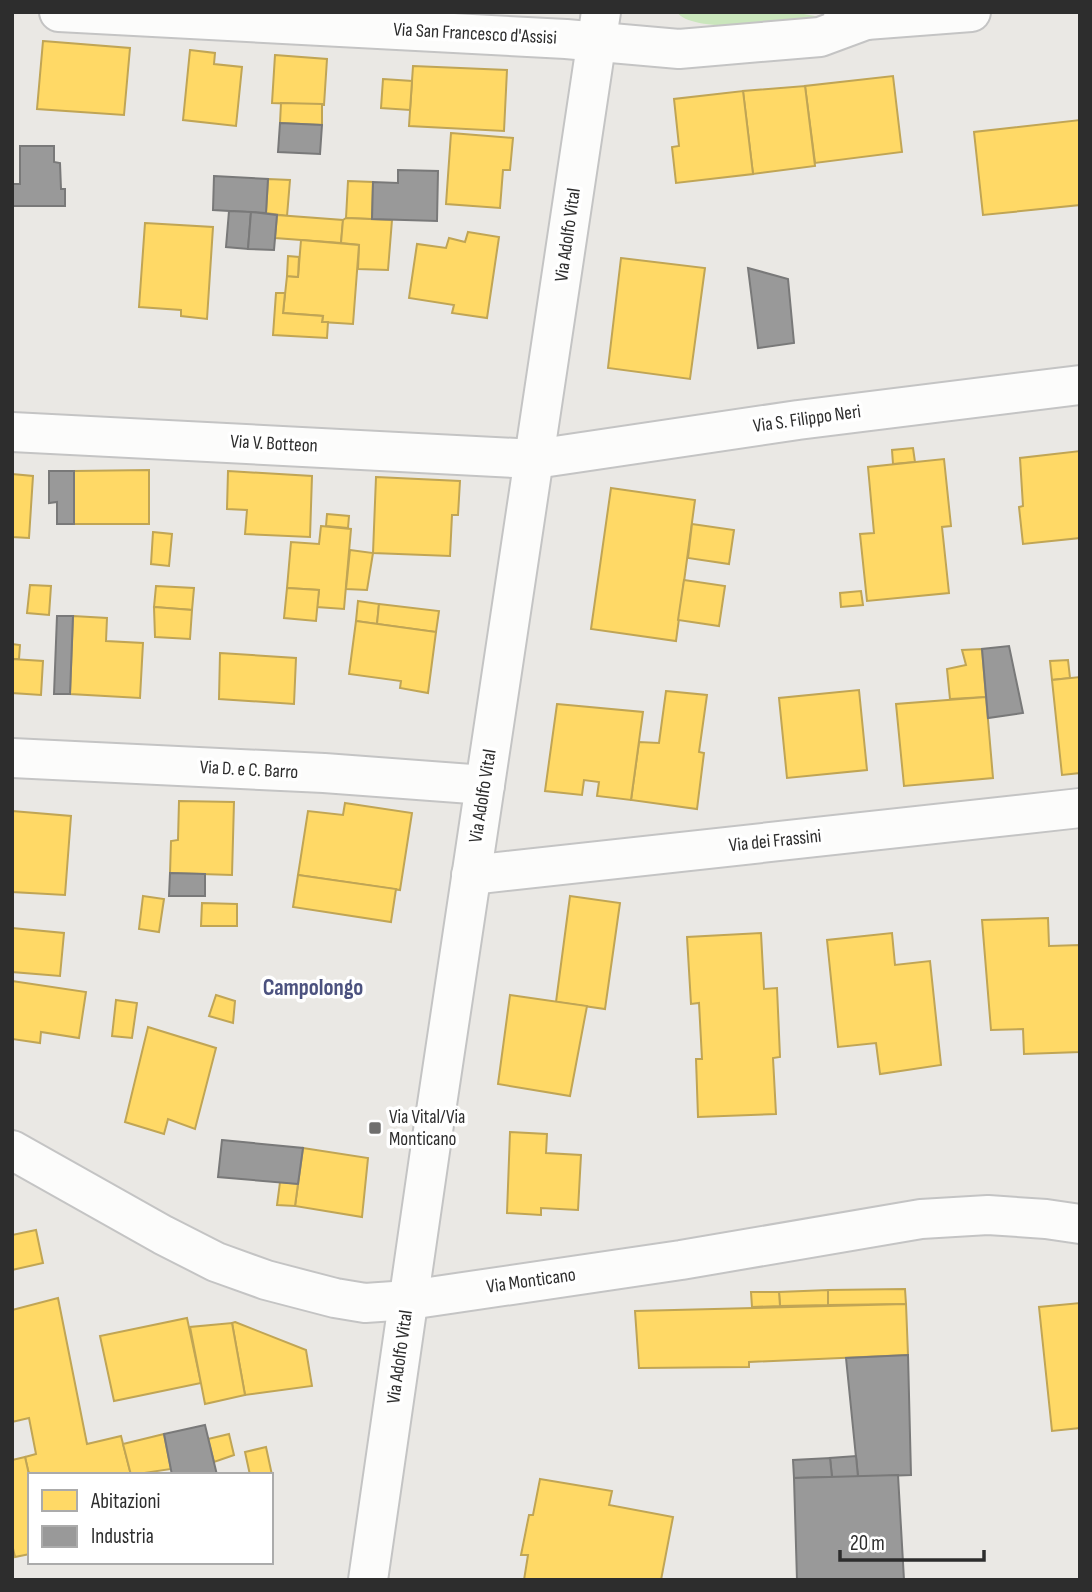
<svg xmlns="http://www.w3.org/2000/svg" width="1092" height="1592" font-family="'Sofia Sans Condensed',sans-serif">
<rect width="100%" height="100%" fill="#eae8e4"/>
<path fill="#cae6bc" d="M677,12H793L820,17L852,18C821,20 694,38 677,12Z"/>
<g fill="#ffd966" stroke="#c0a555" stroke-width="2">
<polygon points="43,41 130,48 124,115 37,109"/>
<polygon points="190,50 215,53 214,64 242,67 236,126 183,120"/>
<polygon points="275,55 327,59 324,105 272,103"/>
<polygon points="413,66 507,70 504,131 409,126"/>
<polygon points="893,76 902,152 815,163 805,86"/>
<polygon points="383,79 412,81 410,110 381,108"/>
<polygon points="805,86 815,166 753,174 743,91"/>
<polygon points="743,91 753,174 676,183 672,147 679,146 674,99"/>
<polygon points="281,103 322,104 322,125 280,123"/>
<polygon points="1080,120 1080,205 983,215 974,132"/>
<polygon points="451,133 513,138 510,170 503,170 500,208 446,204"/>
<polygon points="268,179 290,180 287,216 266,213"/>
<polygon points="348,181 373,182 372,219 346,218"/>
<polygon points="277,215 343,220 341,243 275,238"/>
<polygon points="346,218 392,220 388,270 358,269 359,245 341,243 343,220"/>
<polygon points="145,223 213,227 207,319 181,316 181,310 139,307"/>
<polygon points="468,232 499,237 487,318 452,313 454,305 409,298 417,244 446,248 449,238 465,242"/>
<polygon points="301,240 359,245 353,324 322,322 323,316 283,313 287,276 298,277"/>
<polygon points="288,256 299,257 298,277 287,276"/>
<polygon points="621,258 705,268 690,379 608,368"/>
<polygon points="276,293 285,293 283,313 323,316 322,322 328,322 327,338 273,335"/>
<polygon points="913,448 915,462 893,464 892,450"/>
<polygon points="1080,451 1080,538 1023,544 1019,507 1023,506 1020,458"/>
<polygon points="944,459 951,526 942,527 949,593 867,601 860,534 874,533 868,467"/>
<polygon points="149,470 149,524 74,524 74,471"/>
<polygon points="228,471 312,476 310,537 245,534 247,510 227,509"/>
<polygon points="12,474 33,476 29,538 12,537"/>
<polygon points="376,477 460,481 458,515 452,515 450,556 373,553"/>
<polygon points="611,488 695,500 676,641 591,629"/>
<polygon points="327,514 349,516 348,528 326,526"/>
<polygon points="692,524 734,530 729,564 688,558"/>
<polygon points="321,526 351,529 344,609 317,607 319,590 287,588 291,542 319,544"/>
<polygon points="153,532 172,534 169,566 151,564"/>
<polygon points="350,550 373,553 367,590 346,589"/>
<polygon points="684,580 725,586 719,626 678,620"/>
<polygon points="30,585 51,586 49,615 27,613"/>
<polygon points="156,586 194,588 192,610 154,607"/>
<polygon points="287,588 319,590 316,621 284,618"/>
<polygon points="861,591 863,605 841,607 840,593"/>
<polygon points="358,601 379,604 377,624 356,621"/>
<polygon points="379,604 439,611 436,632 377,624"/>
<polygon points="154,607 192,610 190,639 155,637"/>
<polygon points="73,616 107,618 106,641 143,643 140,698 70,694"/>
<polygon points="356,621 436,632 428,693 400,688 401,681 349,674"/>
<polygon points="12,644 20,645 19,659 12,659"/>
<polygon points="982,649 986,697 950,699 947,669 966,665 962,650"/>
<polygon points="220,653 296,658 294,704 219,699"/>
<polygon points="12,659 43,661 41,695 12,693"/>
<polygon points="1068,660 1070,678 1052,680 1050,661"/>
<polygon points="1080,677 1080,773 1062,775 1052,680"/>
<polygon points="859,690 867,770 787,778 779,698"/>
<polygon points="666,691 707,695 699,752 704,753 697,809 631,800 639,742 659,743"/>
<polygon points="986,697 993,778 904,786 896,704"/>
<polygon points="557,704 643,712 631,800 597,796 599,782 584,780 582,795 545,791"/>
<polygon points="179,801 234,802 232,875 170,873 171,841 178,840"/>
<polygon points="345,803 412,813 400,890 298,875 308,811 343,815"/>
<polygon points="12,811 71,816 65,895 12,892"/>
<polygon points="298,875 396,889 391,922 293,907"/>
<polygon points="143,896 164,899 159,932 139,929"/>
<polygon points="570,896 620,903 605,1009 556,1002"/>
<polygon points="202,903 237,904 237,926 201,926"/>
<polygon points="1048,918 1049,946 1080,945 1080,1052 1024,1054 1023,1029 991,1030 982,920"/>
<polygon points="12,928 64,933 60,976 12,972"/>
<polygon points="761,933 764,989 777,988 780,1057 773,1058 776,1114 698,1117 696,1059 702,1059 699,1003 691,1004 687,937"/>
<polygon points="892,933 895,965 930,961 941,1065 880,1074 876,1043 838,1047 827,940"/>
<polygon points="12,981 86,992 79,1038 41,1032 40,1043 12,1039"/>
<polygon points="216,995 235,1001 233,1023 209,1016"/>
<polygon points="510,995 587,1006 570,1096 498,1084"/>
<polygon points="116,1000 137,1003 132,1038 112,1036"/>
<polygon points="148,1027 216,1048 195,1129 168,1119 164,1134 125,1122"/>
<polygon points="510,1132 547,1134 546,1153 581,1155 578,1210 541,1208 541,1215 507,1213"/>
<polygon points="303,1148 368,1158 362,1217 295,1206"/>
<polygon points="280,1182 298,1184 295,1206 277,1205"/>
<polygon points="36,1230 43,1263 12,1270 12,1235"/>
<polygon points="905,1289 906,1304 828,1305 828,1290"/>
<polygon points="828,1290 828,1305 780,1306 779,1292"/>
<polygon points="751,1292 779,1292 780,1306 752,1307"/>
<polygon points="58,1298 87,1444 121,1436 131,1475 30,1475 30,1479 25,1457 36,1454 29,1418 12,1422 12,1310"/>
<polygon points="1080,1303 1080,1428 1052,1431 1039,1307"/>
<polygon points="906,1304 908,1355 749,1362 749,1367 639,1368 635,1311"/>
<polygon points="187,1318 201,1383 114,1401 100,1336"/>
<polygon points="235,1322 306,1350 312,1386 245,1395 232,1323"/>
<polygon points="232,1323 245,1395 205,1404 190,1327"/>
<polygon points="164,1434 171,1469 131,1475 123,1444"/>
<polygon points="229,1434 234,1455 214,1462 208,1439"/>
<polygon points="266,1447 272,1475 250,1475 245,1452"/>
<polygon points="25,1457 30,1479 30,1554 15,1557 12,1544 12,1460"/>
<polygon points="540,1479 612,1491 609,1505 673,1517 661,1580 524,1580 528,1555 521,1555 529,1515 533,1515"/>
</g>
<g fill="#999" stroke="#797979" stroke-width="2">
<polygon points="280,123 322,125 320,154 278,152"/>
<polygon points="20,146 54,146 54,162 60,163 61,189 65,189 65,206 12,206 12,184 20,184"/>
<polygon points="398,170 438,171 437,221 372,219 373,182 398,183"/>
<polygon points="214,176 268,179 266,213 213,210"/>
<polygon points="229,211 251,212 248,249 226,247"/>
<polygon points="251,212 277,215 274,250 248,249"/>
<polygon points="748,268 788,279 794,343 758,348"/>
<polygon points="49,471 74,471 74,524 57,524 57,502 49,503"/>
<polygon points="57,616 73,616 70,694 54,694"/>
<polygon points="1009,646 1023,713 988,718 982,649"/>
<polygon points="170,873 205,874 205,896 169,896"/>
<polygon points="222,1140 303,1148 298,1184 218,1177"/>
<polygon points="908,1355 911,1475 858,1477 846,1358"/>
<polygon points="205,1425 217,1475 172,1475 164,1434"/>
<polygon points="856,1456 858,1477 832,1477 830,1458"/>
<polygon points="830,1458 832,1477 794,1478 793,1460"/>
<polygon points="898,1475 904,1580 797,1580 794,1478"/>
</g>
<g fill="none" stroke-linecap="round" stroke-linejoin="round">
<defs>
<g id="minor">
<polyline points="59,12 566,39 679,49 820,37 866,20"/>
<polyline points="843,12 866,20 971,12"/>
<polyline points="12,432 535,459 798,420 1080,385"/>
<polyline points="12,758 324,773 485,785"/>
<polyline points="471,875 1080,808"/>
<polyline points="12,1150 163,1235 216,1262 266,1280 335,1298 365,1303 409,1300 681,1260 921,1219 988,1215 1046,1219 1080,1224"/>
<polyline points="368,1580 430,1151 601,12"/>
</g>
</defs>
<use href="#minor" stroke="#c4c4c4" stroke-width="42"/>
<use href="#minor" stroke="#fcfcfb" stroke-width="38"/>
</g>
<rect fill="#6f6e6d" stroke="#fff" stroke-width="2.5" x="368" y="1121" width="14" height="14" rx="3.5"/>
<g text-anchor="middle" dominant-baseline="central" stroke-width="7" stroke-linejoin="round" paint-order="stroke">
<g font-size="19" fill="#2d2d2d" stroke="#fff">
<text transform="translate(475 34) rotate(3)">Via San Francesco d'Assisi</text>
<text transform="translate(568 235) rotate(-82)">Via Adolfo Vital</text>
<text transform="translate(807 419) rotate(-8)">Via S. Filippo Neri</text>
<text transform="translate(274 444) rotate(3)">Via V. Botteon</text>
<text transform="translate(249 770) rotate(3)">Via D. e C. Barro</text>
<text transform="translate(483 796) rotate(-81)">Via Adolfo Vital</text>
<text transform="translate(775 841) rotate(-6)">Via dei Frassini</text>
<text transform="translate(531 1281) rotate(-8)">Via Monticano</text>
<text transform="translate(400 1357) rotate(-82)">Via Adolfo Vital</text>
</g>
<g font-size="19" fill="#2d2d2d" stroke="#fff" text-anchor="start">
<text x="389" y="1117">Via Vital/Via<tspan x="389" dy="22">Monticano</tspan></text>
</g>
<g font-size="23" font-weight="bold" fill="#4c527f" stroke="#fff">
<text x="313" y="988">Campolongo</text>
</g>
</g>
<rect width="1092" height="1592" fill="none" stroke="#2d2d2d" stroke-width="28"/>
<rect x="28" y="1473" width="245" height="91" fill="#ffffff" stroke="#ababab" stroke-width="2"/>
<rect x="42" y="1490" width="35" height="21" fill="#ffd966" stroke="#ababab" stroke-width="2"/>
<text x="91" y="1508" font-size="21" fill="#2d2d2d">Abitazioni</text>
<rect x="42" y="1526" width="35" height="21" fill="#999999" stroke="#ababab" stroke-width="2"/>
<text x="91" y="1543" font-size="21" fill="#2d2d2d">Industria</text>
<path d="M840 1550v10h144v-10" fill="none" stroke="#2d2d2d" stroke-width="3.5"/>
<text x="850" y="1550" font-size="21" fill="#2d2d2d" stroke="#ffffff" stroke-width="5" paint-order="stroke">20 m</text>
</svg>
